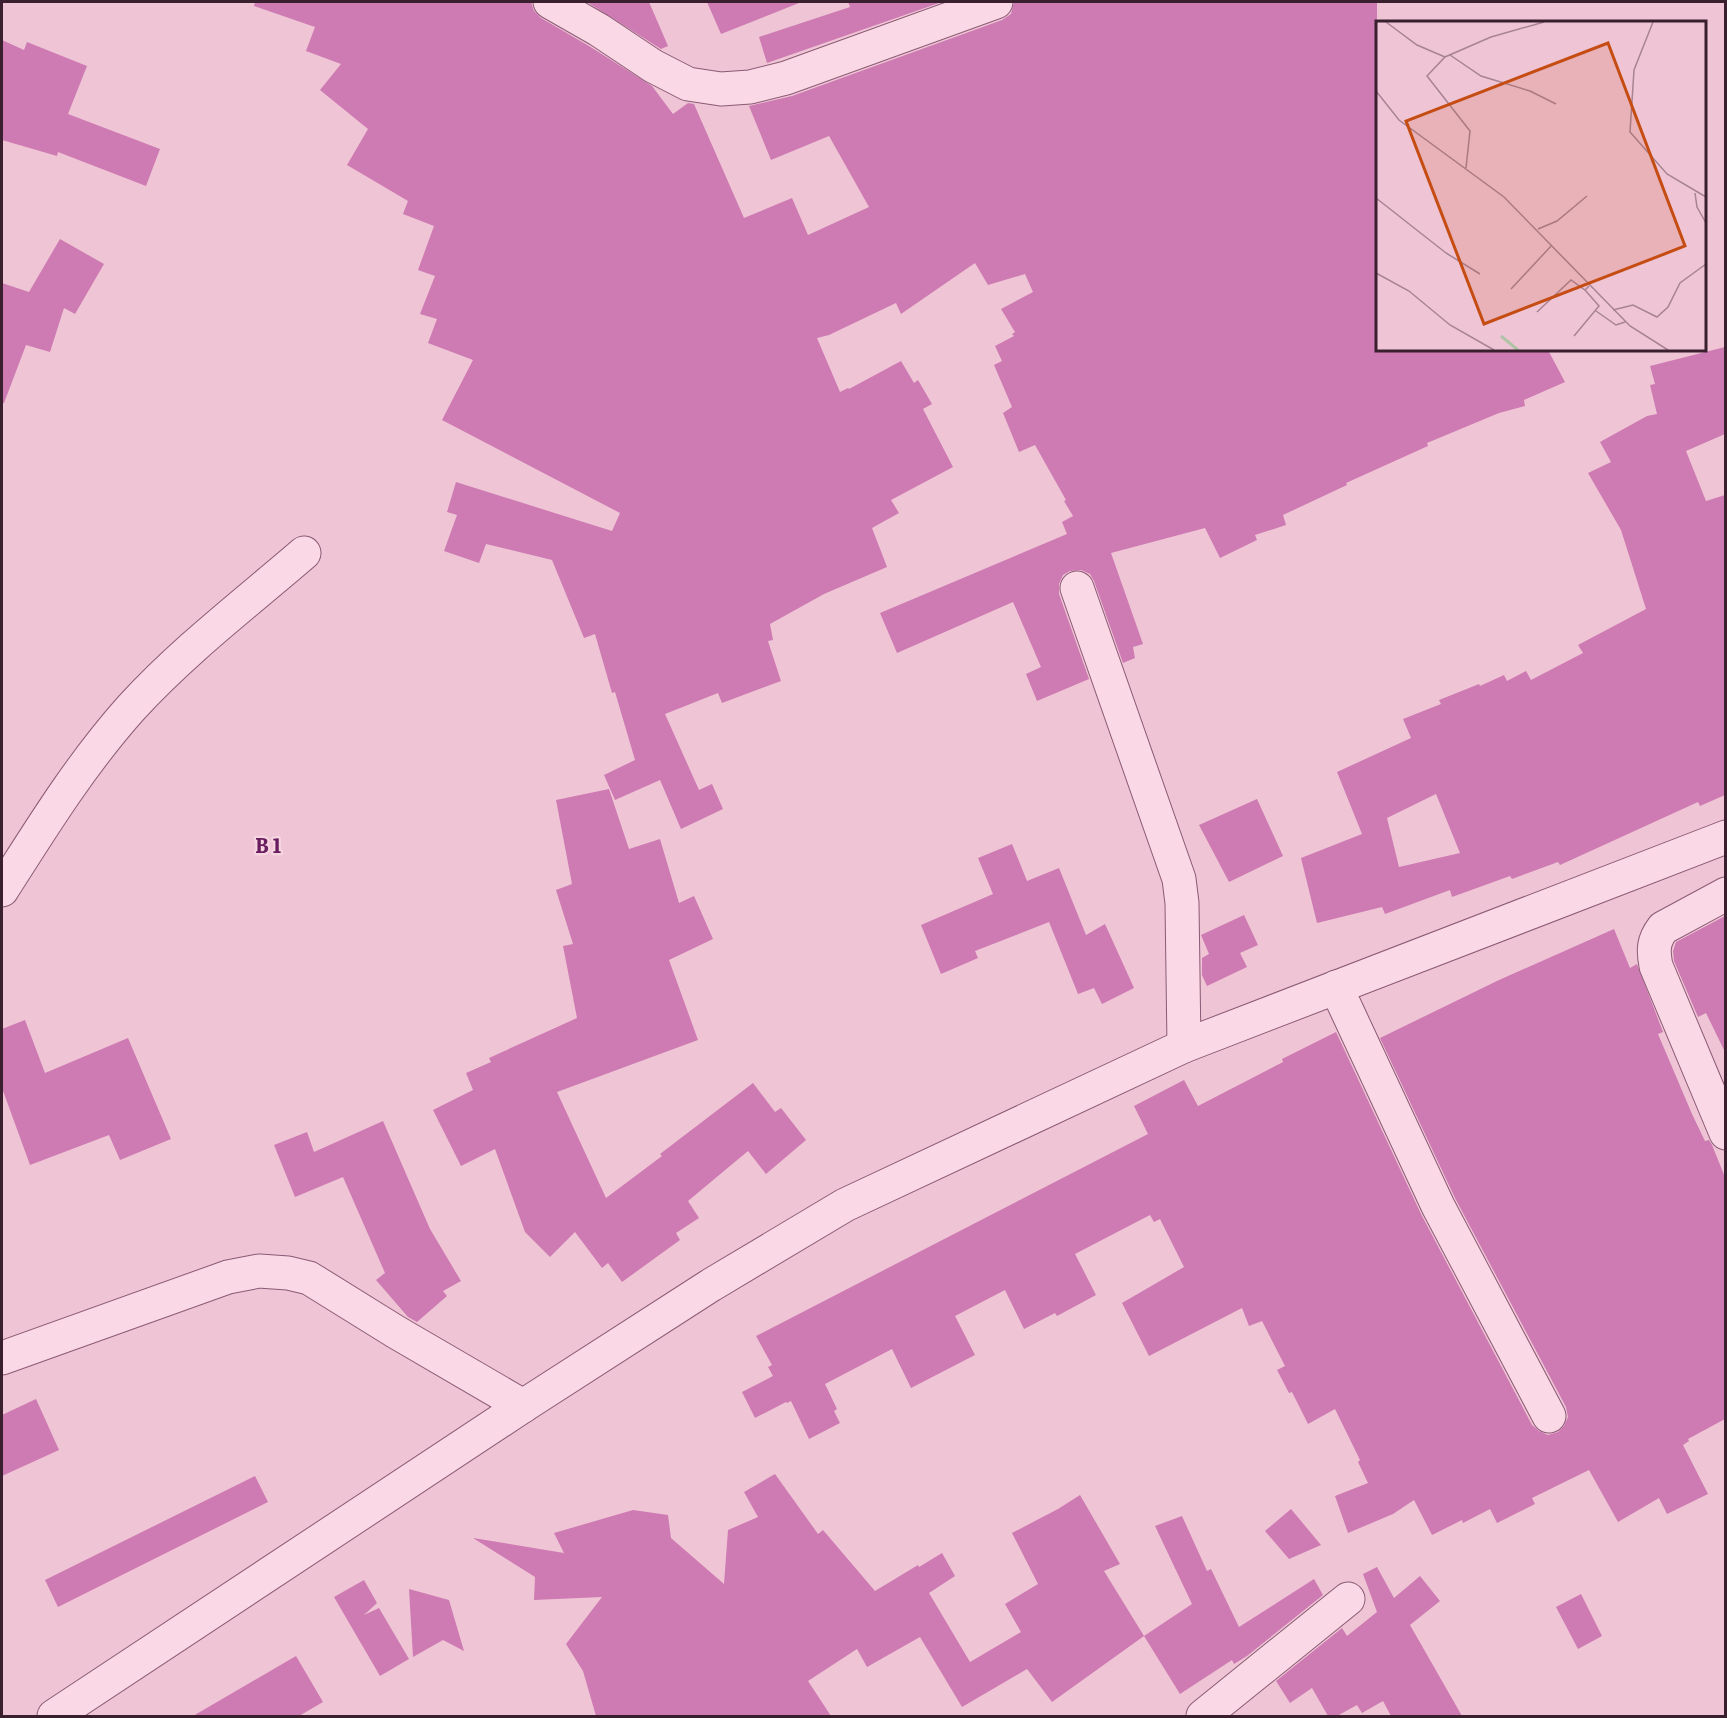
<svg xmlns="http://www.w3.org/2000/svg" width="1727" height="1718" font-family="Literata,serif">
<rect width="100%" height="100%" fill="#efc5d5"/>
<g fill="#ce7ab3" fill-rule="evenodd">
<polygon points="255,2 531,2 534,11 541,18 589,46 652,86 673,114 688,103 694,104 744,218 792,198 808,235 869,207 829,136 771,160 749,106 792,96 1002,20 1011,14 1014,2 1377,2 1377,350 1548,350 1565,382 1524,400 1525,406 1499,413 1427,443 1428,446 1346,483 1347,485 1283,515 1286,525 1255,535 1257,540 1220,558 1205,528 1111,553 1143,644 1133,647 1135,658 1123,663 1094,581 1090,574 1081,570 1070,571 1063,575 1059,584 1059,594 1089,679 1037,701 1026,674 1041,667 1013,602 897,653 880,613 1067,534 1062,522 1073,516 1064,501 1066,500 1035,445 1019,452 1003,413 1012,407 994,365 1002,361 995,346 1014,336 1012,334 1015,332 1001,309 1033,292 1025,274 988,285 975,263 901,314 896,303 829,335 817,338 840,392 848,388 849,389 901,361 914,383 918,380 932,404 923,409 953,467 891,500 899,513 872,528 887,567 824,594 770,624 773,640 768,641 781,681 722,703 718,693 665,714 699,790 712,784 723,809 681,829 660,780 615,800 604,775 635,760 615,692 612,693 595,634 584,638 552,560 486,544 479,563 444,551 457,515 447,512 456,482 612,531 620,513 442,420 473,360 428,343 437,319 420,314 435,276 418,270 434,226 403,214 408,201 347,165 368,129 320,90 341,64 306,51 315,27 254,6"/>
<polygon points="587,2 649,2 668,46 661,49"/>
<polygon points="707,2 799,2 799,3 721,34"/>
<polygon points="848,2 942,2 767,63 759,37 850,7"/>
<polygon points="2,40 24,50 27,42 87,66 68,114 160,149 146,186 58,152 57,156 2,140"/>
<polygon points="60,239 104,264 75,314 64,308 50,352 26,345 4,403 2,403 2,283 29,292"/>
<path d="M1725,347V434L1686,451L1706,501L1725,495V795L1700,806L1698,802L1560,865L1558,862L1512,879L1510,876L1452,897L1450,890L1385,914L1382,907L1317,923L1301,858L1362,834L1337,772L1411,738L1403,719L1441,704L1439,700L1479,684L1480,686L1504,675L1507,681L1526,671L1531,680L1583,653L1578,645L1646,609L1621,530L1588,473L1611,462L1600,442L1647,416L1657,414L1650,385L1655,384L1650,366ZM1436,794L1460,853L1399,867L1387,818Z"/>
<polygon points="609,789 629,849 660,839 679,903 694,896 713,939 669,960 698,1040 557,1092 606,1198 662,1156 660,1154 753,1083 775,1112 781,1108 806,1140 766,1174 748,1151 688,1201 699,1218 676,1233 680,1240 622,1282 608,1263 602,1268 575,1232 550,1257 525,1232 495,1149 461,1166 433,1110 473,1090 466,1073 491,1062 489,1058 577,1018 563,946 573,944 556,890 572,884 556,800"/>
<polygon points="1257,799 1283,856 1229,882 1199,825"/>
<polygon points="1012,844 1027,881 1059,868 1086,935 1105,924 1134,988 1102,1004 1094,988 1078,994 1049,922 975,951 978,958 941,974 921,925 993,894 978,858"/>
<polygon points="1244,915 1258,945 1240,953 1247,967 1207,986 1202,975 1202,958 1209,954 1201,935"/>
<polygon points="1725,916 1725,1052 1706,1013 1698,1017 1674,961 1673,951 1676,942"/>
<polygon points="1614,929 1630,968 1637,964 1663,1032 1658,1034 1692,1114 1705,1141 1709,1140 1712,1145 1725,1177 1725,1419 1688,1439 1689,1441 1683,1445 1708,1494 1667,1514 1659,1498 1618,1522 1589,1470 1532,1498 1535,1504 1497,1523 1490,1509 1463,1523 1462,1520 1432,1535 1414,1500 1393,1514 1348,1533 1335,1496 1368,1483 1358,1462 1360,1460 1335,1409 1308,1424 1292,1392 1289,1393 1277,1370 1285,1366 1262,1321 1249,1326 1242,1308 1149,1356 1122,1303 1184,1267 1160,1219 1154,1222 1150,1215 1075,1254 1096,1295 1057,1316 1055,1313 1024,1329 1005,1290 955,1316 975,1355 911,1388 892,1349 825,1384 837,1409 834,1411 840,1423 809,1439 791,1401 787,1403 786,1402 755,1418 742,1392 773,1376 768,1367 772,1365 756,1336 1148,1134 1134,1106 1184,1080 1198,1106 1283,1062 1282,1059 1336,1032 1421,1214 1532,1425 1539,1431 1548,1435 1558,1432 1564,1426 1568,1417 1566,1407 1455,1198 1380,1038 1499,980"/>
<polygon points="25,1020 45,1073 128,1038 171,1139 120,1160 109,1135 30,1165 2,1088 2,1029"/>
<polygon points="383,1121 430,1229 461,1281 443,1291 447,1296 417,1322 408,1317 376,1280 385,1273 343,1177 295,1197 274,1145 307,1132 314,1152"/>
<polygon points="36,1399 59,1450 2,1476 2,1415"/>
<polygon points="775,1474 818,1534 823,1530 875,1591 918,1565 919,1567 942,1553 955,1576 929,1593 970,1662 1021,1632 1005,1604 1038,1584 1012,1533 1058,1509 1080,1495 1120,1564 1104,1571 1144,1636 1052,1702 1027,1669 962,1707 920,1637 867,1667 857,1649 808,1681 831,1716 596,1716 583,1671 566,1644 602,1597 534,1600 535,1577 473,1538 564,1553 554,1533 633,1510 668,1515 671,1538 724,1584 728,1530 758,1517 744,1492"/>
<polygon points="255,1476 268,1502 58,1607 45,1580"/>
<polygon points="1291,1509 1321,1545 1289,1559 1265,1531"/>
<polygon points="1182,1516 1207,1571 1211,1569 1239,1627 1314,1579 1323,1595 1247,1656 1234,1664 1232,1660 1180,1694 1144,1636 1192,1604 1155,1526"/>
<polygon points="1377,1567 1394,1598 1420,1576 1440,1601 1410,1625 1462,1716 1391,1716 1383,1701 1362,1713 1357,1705 1337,1716 1328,1716 1312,1688 1290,1703 1276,1681 1342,1628 1347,1636 1377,1612 1363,1574"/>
<polygon points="364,1580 377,1603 364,1615 379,1608 409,1659 380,1676 334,1597"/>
<polygon points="409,1589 449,1600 464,1651 443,1640 413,1657"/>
<polygon points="1581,1594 1602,1636 1578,1649 1556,1607"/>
<polygon points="296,1656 323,1702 299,1716 193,1716"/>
</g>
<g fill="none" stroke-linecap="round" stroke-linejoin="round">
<defs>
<g id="minor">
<polyline points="550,2 599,30 653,66 688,84 721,89 750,87 786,78 996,2"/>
<polyline points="1077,588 1179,879 1182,903 1184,1046"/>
<path d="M2,890C42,827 81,764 131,708C183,651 246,603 304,553"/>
<path d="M1726,894L1663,928C1653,941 1653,950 1656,966L1726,1133"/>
<polyline points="1336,987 1438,1206 1549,1416"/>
<polyline points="2,1358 228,1277 259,1271 288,1273 309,1278 396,1332 523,1406"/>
<polyline points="54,1716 523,1406 711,1285 845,1205 1184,1046 1726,837"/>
<polyline points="1203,1716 1348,1599"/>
</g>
</defs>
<use href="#minor" stroke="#8b5a75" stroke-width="35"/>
<use href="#minor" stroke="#fad8e5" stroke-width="33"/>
</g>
<g text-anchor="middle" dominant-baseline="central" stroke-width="4.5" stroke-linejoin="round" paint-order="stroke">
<g font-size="20" font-weight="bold" fill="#681d5f" stroke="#f6d5e1">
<text x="268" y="844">B 1</text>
</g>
</g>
<g transform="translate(1376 21)">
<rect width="330" height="330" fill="#efc5d5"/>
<path fill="none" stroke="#b1c2a7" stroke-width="3" d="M125,315L142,329"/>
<path fill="none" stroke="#a78393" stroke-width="1.5" d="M10,1L41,24L69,36M277,1L258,49L254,111L291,153L330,176M74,34L105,55L154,70L180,83M0,70L23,99L128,176L254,305L292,329M90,147L94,110L51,55L69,36L115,16L168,1M319,172L321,186L330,202M0,177L70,232L104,253M162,208L181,200L211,175M0,252L33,270L74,304L118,329M135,268L176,224M237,289L257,284L281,296L292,286L304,262L330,243M220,290L240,304L249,301M161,291L195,259L209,269L213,265M198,315L223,285L209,269"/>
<path fill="#c54d13" fill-opacity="0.15" stroke="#c54d13" stroke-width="3" d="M232,22L309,225L108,303L30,100Z"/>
<rect width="330" height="330" fill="none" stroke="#3a1f2f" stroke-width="3"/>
</g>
<rect width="1727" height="1718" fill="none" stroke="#3a1f2f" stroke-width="6"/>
</svg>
